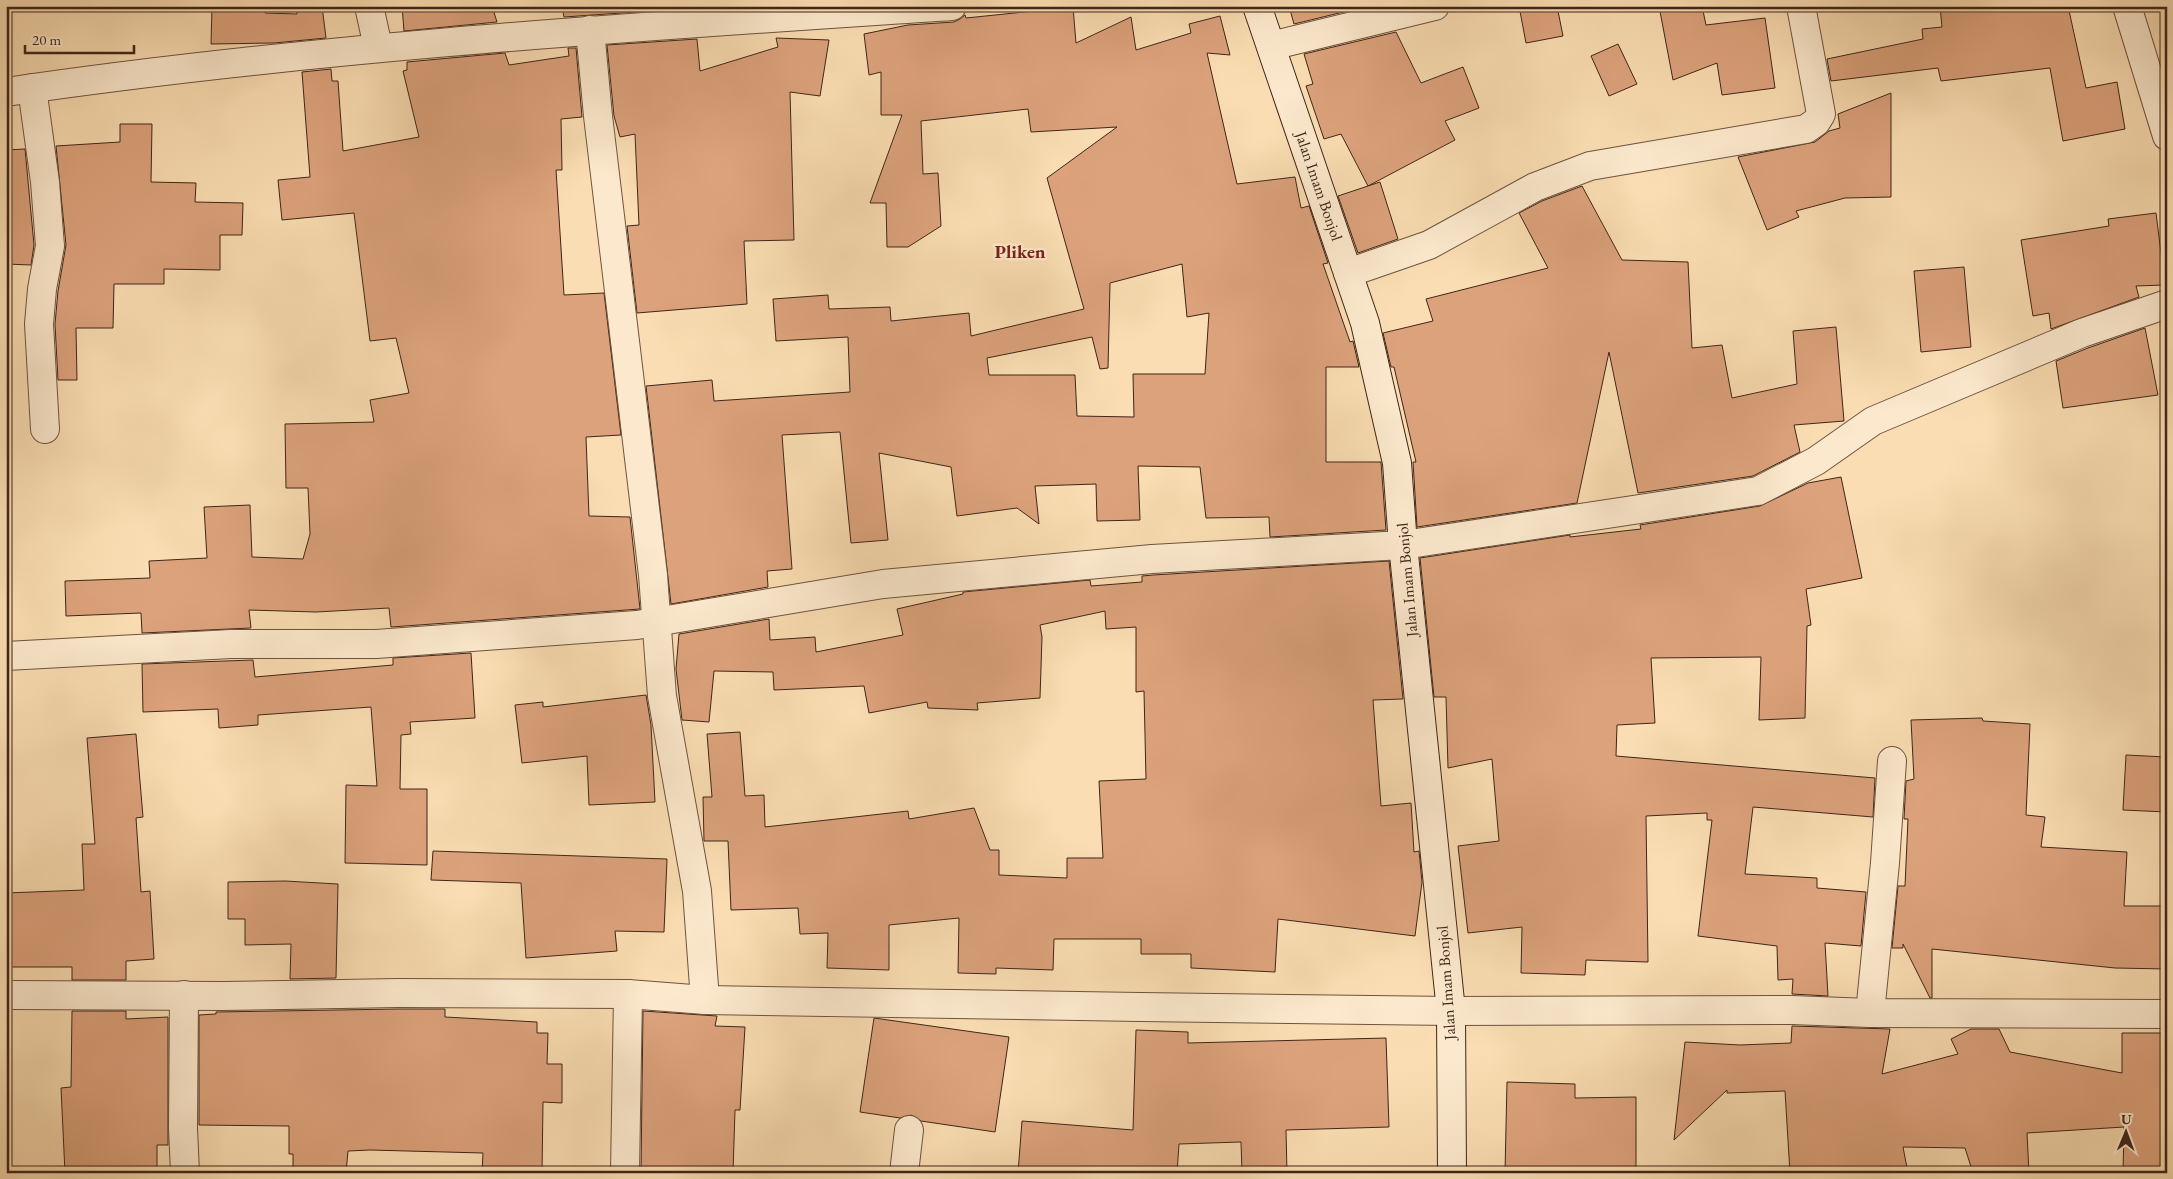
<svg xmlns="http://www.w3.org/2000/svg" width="2173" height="1179" font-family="'EB Garamond',serif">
<rect width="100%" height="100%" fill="#faddb2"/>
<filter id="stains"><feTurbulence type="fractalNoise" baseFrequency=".004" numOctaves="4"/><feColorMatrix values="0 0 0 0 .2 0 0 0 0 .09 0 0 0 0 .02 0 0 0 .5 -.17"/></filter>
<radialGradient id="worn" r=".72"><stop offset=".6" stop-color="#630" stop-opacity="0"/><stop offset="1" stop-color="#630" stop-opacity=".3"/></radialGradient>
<g fill="#dca27c" stroke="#402519" fill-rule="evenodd">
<polygon points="212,6 264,6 265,13 297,14 297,6 322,6 326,38 274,43 211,44"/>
<polygon points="402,6 492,6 497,22 404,31"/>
<polygon points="562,6 692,6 693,8 564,17"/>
<polygon points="1289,6 1368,6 1294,24"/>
<polygon points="1519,6 1557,6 1563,36 1526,43"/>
<polygon points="1659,6 1702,6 1706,25 1765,18 1775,88 1722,95 1717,63 1673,80"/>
<polygon points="1940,6 2068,6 2086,88 2117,82 2125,129 2063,141 2050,68 1941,81 1938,68 1831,81 1827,59 1923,39 1922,29 1942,27"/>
<path d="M1073,7L1076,43L1131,17L1136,50L1191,33L1189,24L1220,16L1230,55L1207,53L1237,184L1295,177L1301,208L1309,206L1328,263L1323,264L1350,342L1353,341L1359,367H1326V462H1381L1386,530L1270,537L1269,517L1206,518L1200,467L1138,466L1140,520L1097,521L1096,484L1035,486L1039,524L1017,508L957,516L951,467L879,453L888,540L851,543L840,432L782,435L792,569L767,571L768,587L671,604L646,386L712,380L714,401L850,392L848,337L776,341L773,299L828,295L829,309L890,307L891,321L969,313L971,336L1084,309L1047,178L1117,127L1031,132L1028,109L921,121L923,174L938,173L941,226L908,247H887L886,203H870L902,115H881V72L869,75L864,34L908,25L954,22L960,19L965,15L966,18ZM1182,264L1187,317L1209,313L1205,374H1133L1134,417L1077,416L1075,375H989L987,358L1092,337L1100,369L1108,368L1110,283Z"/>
<polygon points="1396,32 1421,83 1463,67 1479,108 1445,121 1455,140 1368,186 1341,134 1324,139 1306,86 1313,84 1304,54"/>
<polygon points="776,38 829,40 820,96 790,92 794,240 744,241 747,304 637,313 627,226 639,225 635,134 620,137 614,116 607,45 697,39 700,71 778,47"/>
<polygon points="1618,44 1637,84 1609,96 1591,56"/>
<polygon points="568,48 576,48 582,117 561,119 562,170 556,170 564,295 604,293 621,435 586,437 589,516 630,517 640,609 391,627 389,608 316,612 249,610 251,628 142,633 141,613 66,616 65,581 150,578 149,561 207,558 204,507 250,505 252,557 303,559 310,534 308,488 286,488 285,424 374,422 370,400 409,393 396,338 370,341 354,213 282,220 278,180 310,177 302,72 331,69 332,81 338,81 343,151 419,137 403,71 407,70 407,62 505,53 509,65 569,56"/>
<polygon points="1891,93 1891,197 1845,198 1796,211 1799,217 1767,230 1738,157 1815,142 1829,131 1840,128 1838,114"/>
<polygon points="120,124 152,124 151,182 196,183 195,202 243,203 242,235 220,235 220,270 164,269 164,284 114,284 113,328 76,328 77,380 58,380 55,324 58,291 66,245 56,146 120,142"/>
<polygon points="25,149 34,245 31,265 6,264 6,150"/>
<polygon points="1380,182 1398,239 1358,253 1338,196"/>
<polygon points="1582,186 1622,260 1688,262 1692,348 1722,345 1732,398 1797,384 1793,331 1836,327 1844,421 1794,425 1800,452 1753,476 1638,493 1609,352 1577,503 1417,527 1413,462 1416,462 1394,367 1391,367 1383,333 1433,321 1426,299 1548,268 1519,213 1542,201"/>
<polygon points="2156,213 2165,285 2136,286 2139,297 2051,329 2049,313 2033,316 2021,240 2109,226 2108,219"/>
<polygon points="1964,267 1971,347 1921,352 1914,271"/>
<polygon points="2145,328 2158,395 2063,408 2056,361 2088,348"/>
<polygon points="1841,477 1862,578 1806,589 1811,625 1807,626 1805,718 1759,720 1761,657 1651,658 1655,723 1617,725 1616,756 1875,778 1873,817 1753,807 1745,874 1817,878 1817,888 1866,892 1861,946 1825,943 1828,996 1792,994 1793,979 1778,980 1777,946 1698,936 1712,820 1707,820 1707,813 1646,816 1648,962 1586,960 1585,975 1521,973 1522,927 1468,933 1458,846 1499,841 1492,759 1448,768 1446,697 1434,697 1420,558 1570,535 1570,537 1641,529 1640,525 1760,506 1808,483"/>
<polygon points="1389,561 1403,699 1373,700 1381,806 1411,803 1414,852 1419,851 1422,882 1415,936 1278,919 1275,972 1191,968 1191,954 1141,954 1141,939 1054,939 1053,970 996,968 996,974 958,973 959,918 889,925 889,970 827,968 828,933 800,934 798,908 731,910 728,841 704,841 703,797 712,797 707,734 740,732 745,796 764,795 765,827 908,811 909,819 974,808 990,850 999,850 999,875 1067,878 1067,858 1103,858 1099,781 1146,779 1144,691 1136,692 1136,627 1106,629 1105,611 1040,625 1042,637 1040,698 977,703 978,710 928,708 927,702 869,713 864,686 774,690 773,672 714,671 709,722 682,720 676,669 679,634 769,619 770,640 815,637 816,652 903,635 897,609 963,594 963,592 1090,580 1091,586 1142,582 1142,576 1153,575"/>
<polygon points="471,653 475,718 410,722 411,734 401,735 400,789 427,789 427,865 345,863 346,785 377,786 371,707 258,715 258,725 219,728 218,709 143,712 142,664 253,660 255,677 393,665 393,658"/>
<polygon points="646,695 651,725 655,802 589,805 587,756 522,763 515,705 543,702 543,707"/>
<polygon points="1982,718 1983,721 2030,724 2026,815 2045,817 2041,847 2127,852 2124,906 2167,906 2167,969 2115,968 1932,949 1932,998 1930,998 1903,944 1903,948 1892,948 1898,886 1905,886 1908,819 1904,819 1906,781 1914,779 1911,720"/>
<polygon points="136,734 143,817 136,818 141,892 150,891 154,959 126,961 126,980 72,980 72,967 6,967 6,893 84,890 82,844 95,844 87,738"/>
<polygon points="2126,755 2167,757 2167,812 2123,810"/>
<polygon points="433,851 667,859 664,932 615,931 617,951 526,958 521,883 431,880"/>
<polygon points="285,881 338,884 336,978 290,979 291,944 245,945 245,919 228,919 228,882"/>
<polygon points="398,1009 445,1009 445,1017 537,1022 537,1033 548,1033 547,1064 562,1064 562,1103 543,1102 542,1173 482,1173 483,1153 370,1150 348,1151 346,1173 293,1173 293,1154 289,1154 289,1126 199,1125 199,1015 216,1014 216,1012"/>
<polygon points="72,1011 126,1011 126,1019 168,1017 168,1145 157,1145 157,1173 65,1173 61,1088 71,1087"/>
<polygon points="643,1011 717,1016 715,1026 745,1027 740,1110 735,1110 733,1173 641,1173"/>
<polygon points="874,1018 1009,1037 995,1132 921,1121 911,1115 900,1118 860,1112"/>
<polygon points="1792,1026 1890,1029 1882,1074 1958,1054 1951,1039 1971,1029 1999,1029 2010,1052 2122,1073 2122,1033 2167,1033 2167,1148 2164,1148 2163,1173 2123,1173 2124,1127 2027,1133 2029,1173 1973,1173 1965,1148 1903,1147 1908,1173 1790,1173 1785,1091 1727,1093 1727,1090 1674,1140 1685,1042 1740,1045 1791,1043"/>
<polygon points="1136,1030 1188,1032 1188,1043 1386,1038 1389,1127 1286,1130 1287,1173 1242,1173 1241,1142 1179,1144 1177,1173 1116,1173 1077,1169 1077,1173 1018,1173 1022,1121 1133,1130"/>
<polygon points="1507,1082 1575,1084 1575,1098 1636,1097 1636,1173 1505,1173"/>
</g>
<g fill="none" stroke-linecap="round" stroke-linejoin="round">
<defs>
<g id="minor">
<polyline points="369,6 378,47"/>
<polyline points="2127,6 2167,136"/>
<polyline points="590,30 598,116 653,575 662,696 697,891 705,1000"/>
<polyline points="1271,46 1435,6"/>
<polyline points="32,88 45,182 50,246 42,289 39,324 45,429"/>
<polyline points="1348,273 1429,245 1535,187 1590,166 1806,129 1816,122 1821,114 1801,6"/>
<polyline points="6,656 231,644 376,644 637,625 883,584 1152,559 1403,545 1758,491 1816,461 1873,421 2082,333 2167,304"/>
<polyline points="6,995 223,996 398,993 628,994 705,1000 1140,1007 1451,1011 1792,1010 1870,1013 2167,1014"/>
<polyline points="184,995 183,1128 185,1173"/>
<polyline points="1870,1013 1885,863 1892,761"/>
<polyline points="625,1173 628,994"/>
<polyline points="904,1173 909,1130"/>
</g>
<path id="tertiary" d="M6,92C320,46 636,27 952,6"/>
<polyline id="secondary" points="1257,6 1365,323 1397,463 1403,545 1451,1011 1452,1173"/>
</defs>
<use href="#minor" stroke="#6e533f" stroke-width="30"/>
<use href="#tertiary" stroke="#6e533f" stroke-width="30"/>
<use href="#secondary" stroke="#402519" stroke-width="30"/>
<use href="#minor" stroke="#fce9cd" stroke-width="28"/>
<use href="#tertiary" stroke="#fce9cd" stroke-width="28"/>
<use href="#secondary" stroke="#fce9cd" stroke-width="28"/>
</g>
<g text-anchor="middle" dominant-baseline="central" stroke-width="4.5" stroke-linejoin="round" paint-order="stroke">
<g font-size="16" fill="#402519" stroke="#fce9cd">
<text transform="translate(1319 186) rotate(71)">Jalan Imam Bonjol</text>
<text transform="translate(1407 580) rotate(-95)">Jalan Imam Bonjol</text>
<text transform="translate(1446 983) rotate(-94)">Jalan Imam Bonjol</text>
</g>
<g font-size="19" font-weight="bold" fill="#7a1f14" stroke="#fce9cd">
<text x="1020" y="251">Pliken</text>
</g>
</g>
<rect width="2173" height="1179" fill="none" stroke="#faddb2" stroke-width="25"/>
<rect x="8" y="8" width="2158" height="1164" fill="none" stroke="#402519" stroke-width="2.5"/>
<rect x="12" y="12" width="2148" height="1154" fill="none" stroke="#402519"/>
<g transform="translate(2126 1132) rotate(1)" stroke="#fce9cd" stroke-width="4" paint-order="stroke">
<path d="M0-4L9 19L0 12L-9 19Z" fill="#402519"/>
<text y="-8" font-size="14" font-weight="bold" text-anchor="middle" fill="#402519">U</text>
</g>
<path d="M25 45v8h109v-8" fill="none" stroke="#402519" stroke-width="2.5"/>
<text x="32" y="45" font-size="15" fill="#402519" stroke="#fce9cd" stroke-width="4" paint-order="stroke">20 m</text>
<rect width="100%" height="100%" filter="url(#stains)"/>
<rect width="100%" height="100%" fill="url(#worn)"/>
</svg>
